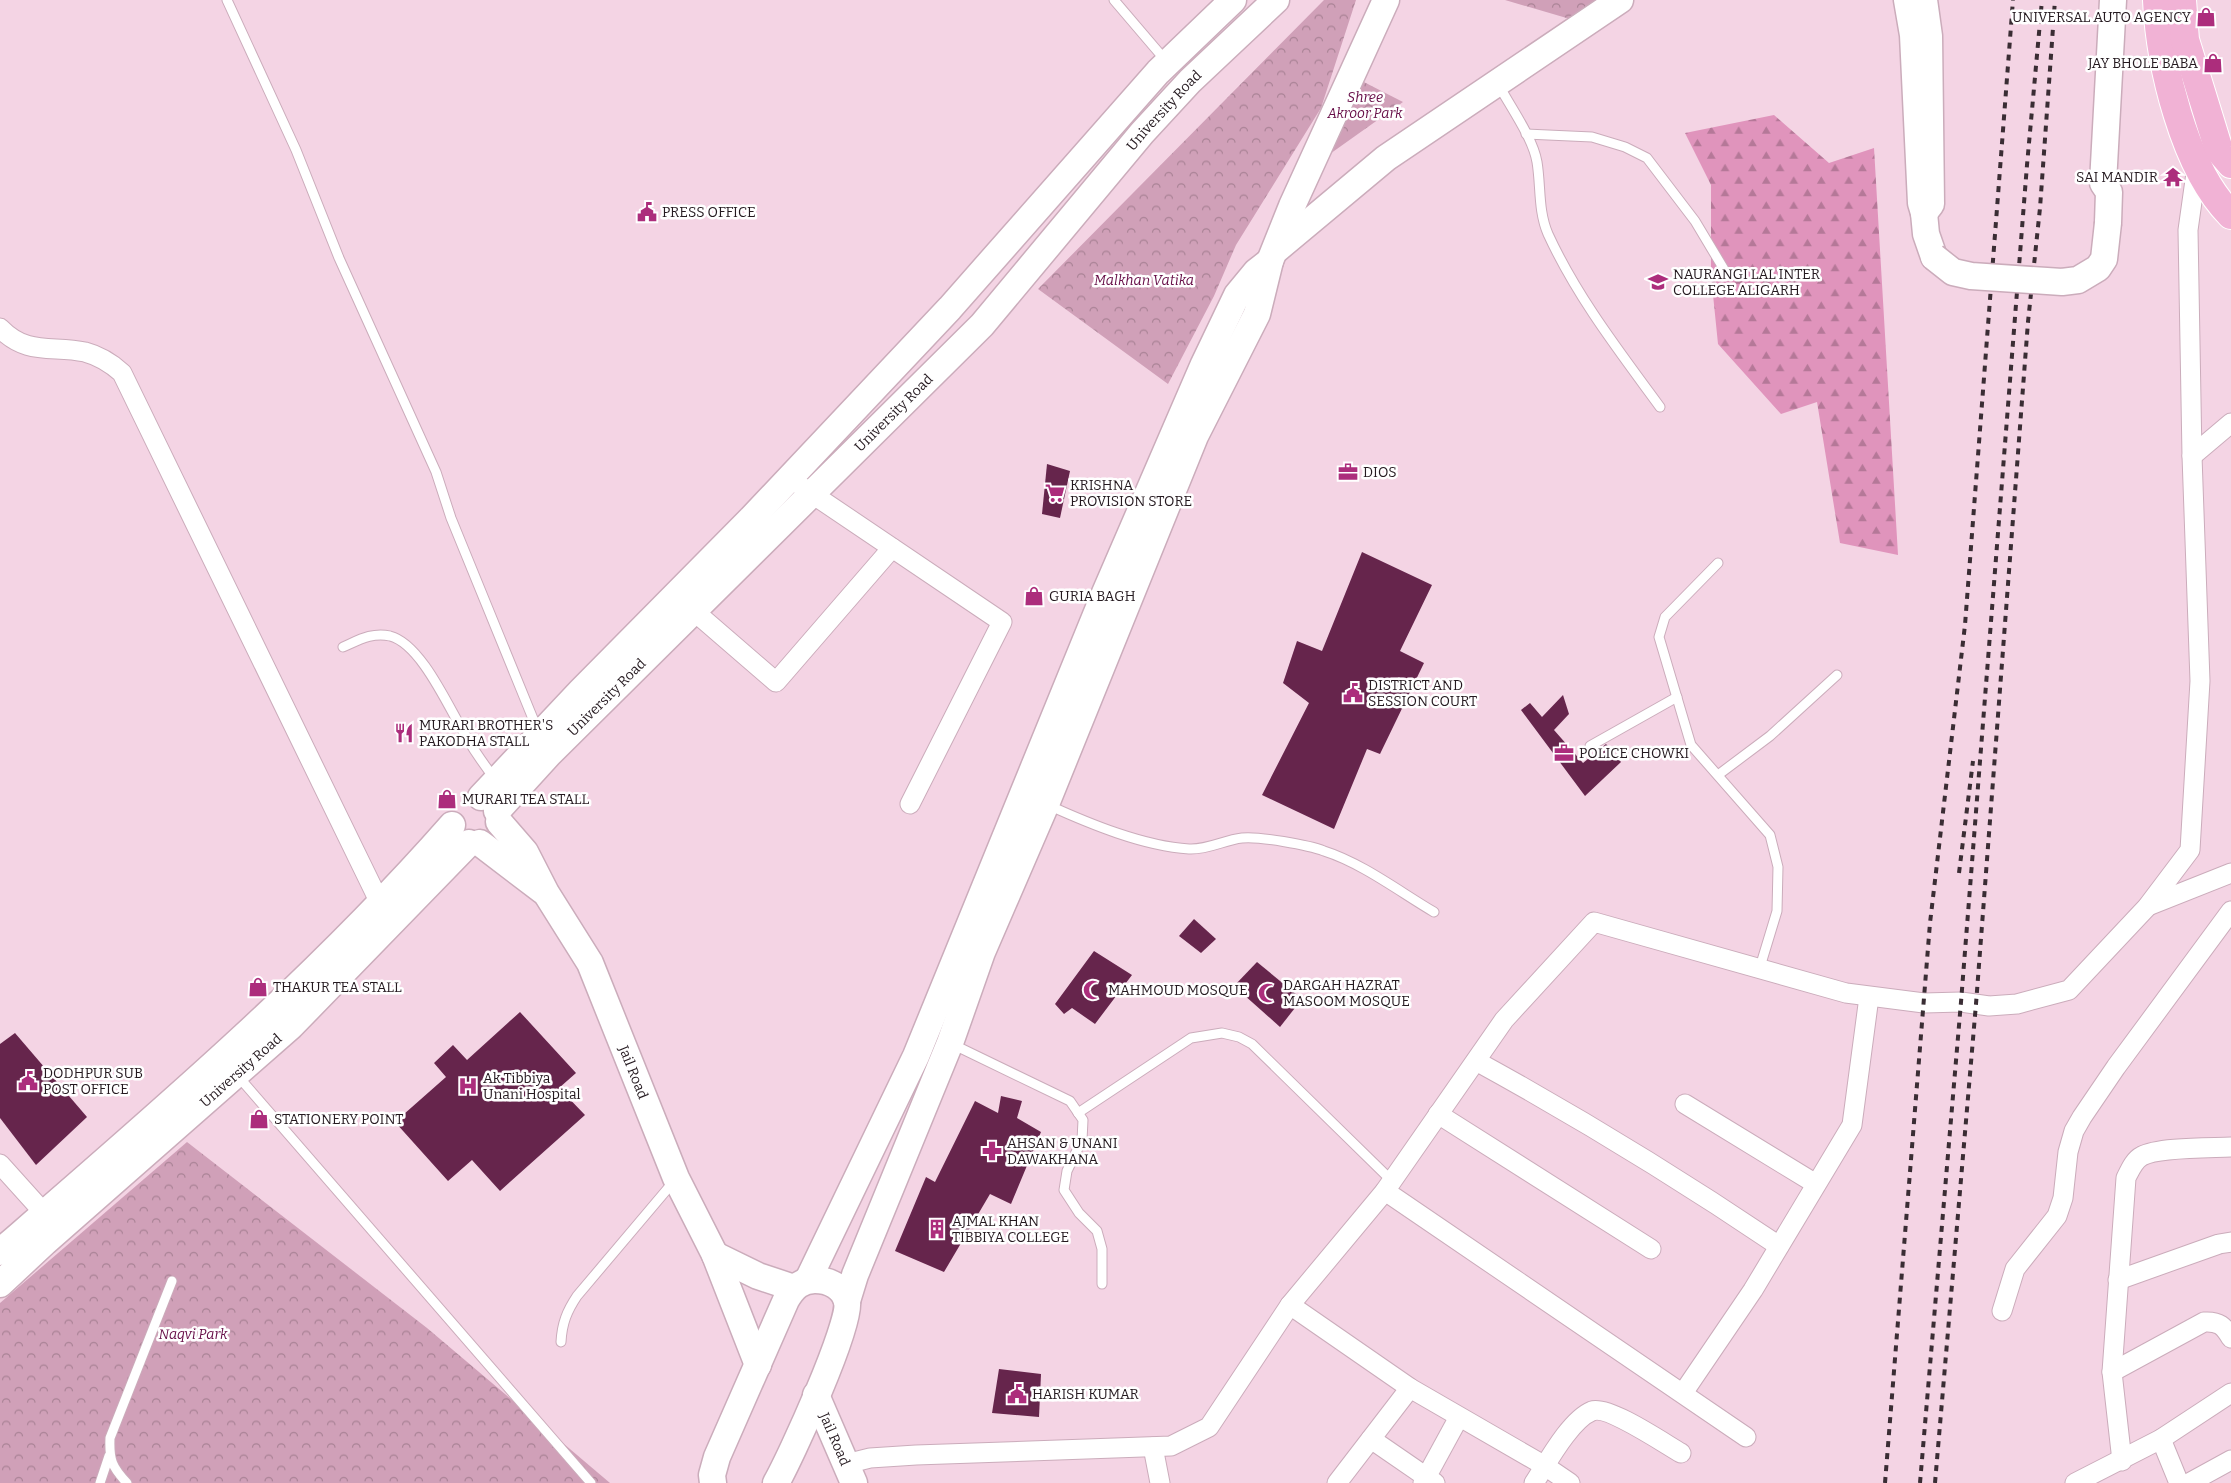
<svg xmlns="http://www.w3.org/2000/svg" width="2231" height="1483" font-family="Bitter,serif">
<defs>
<pattern id="forest-firs" width="22" height="20" patternUnits="userSpaceOnUse" patternTransform="scale(1.25)"><rect width="22" height="20" fill="#e094bc"/><path d="M5 1l3.5 6h-7zM16 11l3.5 6h-7z" fill="#b57898"/></pattern>
<pattern id="park-crowns" width="20" height="18" patternUnits="userSpaceOnUse" patternTransform="scale(1.25)"><rect width="20" height="18" fill="#d0a0b8"/><path d="M2 6a3 3 0 1 1 6 0M12 15a3 3 0 1 1 6 0" fill="none" stroke="#a98295"/></pattern>
</defs>
<rect width="100%" height="100%" fill="#f4d4e4"/>
<polygon fill="url(#forest-firs)" points="1774,115 1829,163 1874,148 1898,555 1840,543 1817,402 1781,414 1718,344 1711,275 1711,185 1685,133"/>
<g fill="url(#park-crowns)">
<polygon points="1324,0 1356,0 1321,108 1236,245 1214,296 1168,384 1038,289"/>
<polygon points="1505,0 1597,0 1570,19"/>
<polygon points="1354,77 1403,102 1327,156"/>
<polygon points="187,1142 427,1328 610,1483 0,1483 0,1303"/>
</g>
<g fill="#66254c">
<polygon points="1047,464 1070,471 1060,518 1042,514"/>
<polygon points="1362,552 1432,585 1400,651 1424,663 1380,754 1367,749 1334,829 1262,795 1309,703 1283,683 1297,641 1322,651"/>
<polygon points="1563,695 1569,714 1554,730 1583,763 1606,744 1621,762 1585,796 1521,710 1530,703 1542,717"/>
<polygon points="1194,919 1216,939 1201,953 1179,936"/>
<polygon points="1094,951 1132,975 1095,1024 1072,1008 1064,1014 1055,1004"/>
<polygon points="1257,962 1302,999 1280,1027 1234,986"/>
<polygon points="520,1012 576,1073 559,1088 585,1115 500,1191 472,1160 448,1181 395,1122 446,1077 434,1063 453,1045 467,1060"/>
<polygon points="15,1033 87,1117 36,1165 0,1118 0,1044"/>
<polygon points="1001,1096 1022,1101 1017,1118 1041,1132 1011,1204 990,1194 944,1272 895,1251 926,1177 935,1182 975,1101 998,1113"/>
<polygon points="999,1369 1041,1374 1039,1417 992,1413"/>
</g>
<g fill="none" stroke-linecap="round" stroke-linejoin="round">
<defs>
<g id="lane">
<polyline points="227,0 296,150 339,258 436,472 451,518 538,731"/>
<polyline points="1114,0 1166,61"/>
<path d="M1498,84C1510,106 1533,138 1537,162C1541,186 1538,211 1548,234C1577,297 1619,351 1660,407"/>
<polyline points="1526,134 1592,137 1625,147 1647,158 1695,221 1725,271"/>
<polyline points="1718,563 1665,617 1659,637 1691,745 1770,835 1778,867 1777,911 1760,967"/>
<path d="M343,647C359,640 372,632 390,636C422,644 450,711 467,738C475,752 485,766 495,779"/>
<polyline points="1590,746 1677,697"/>
<polyline points="1718,775 1770,736 1837,675"/>
<path d="M1048,805C1090,824 1143,846 1189,849C1208,850 1224,840 1242,838C1258,836 1309,845 1324,851C1362,863 1400,892 1434,912"/>
<polyline points="952,1044 1070,1101 1083,1120 1082,1140 1067,1171 1064,1190 1079,1213 1097,1231 1102,1249 1102,1284"/>
<polyline points="237,1075 591,1483"/>
<polyline points="1078,1113 1191,1038 1222,1033 1239,1037 1252,1044 1392,1181"/>
<path d="M561,1342C562,1323 567,1311 577,1296L675,1180"/>
<polyline points="100,1483 109,1456"/>
<path d="M127,1483C112,1467 109,1460 110,1438L172,1281"/>
</g>
<g id="street">
<path d="M0,328C27,356 52,345 85,352C100,356 111,363 122,373L380,903"/>
<polyline points="2192,456 2231,423"/>
<polyline points="802,487 1002,622 910,804"/>
<polyline points="695,612 776,682 892,548"/>
<polyline points="2148,906 2231,873"/>
<path d="M1476,1061C1580,1118 1681,1180 1779,1246"/>
<polyline points="1685,1104 1816,1184"/>
<polyline points="1438,1114 1651,1249"/>
<polyline points="0,1164 45,1214"/>
<polyline points="1385,1191 1746,1437"/>
<polyline points="2118,1280 2219,1244 2231,1242"/>
<polyline points="1290,1305 1410,1388 1545,1466 1570,1483"/>
<polyline points="2002,1311 2015,1269 2057,1216 2063,1198 2068,1152 2074,1131 2082,1117 2116,1067 2231,911"/>
<path d="M2112,1372L2204,1322C2219,1321 2224,1326 2231,1338"/>
<polyline points="1683,1393 1753,1290 1852,1125 1869,997"/>
<polyline points="1371,1439 1435,1483"/>
<polyline points="2161,1439 2179,1483"/>
<polyline points="1153,1447 1160,1483"/>
<path d="M2122,1461L2112,1372L2126,1178C2130,1170 2134,1160 2142,1156C2158,1147 2211,1148 2231,1147"/>
<polyline points="846,1464 870,1458 916,1455 1171,1446 1209,1427 1290,1305 1385,1191 1504,1020 1594,922 1846,993 1924,1003 1961,1002 1989,1006 2017,1004 2069,990 2147,907 2190,850 2200,681 2192,456 2188,230 2197,166"/>
<polyline points="1337,1483 1410,1388"/>
<polyline points="1423,1483 1459,1417"/>
<path d="M1534,1483C1547,1463 1570,1420 1592,1411C1608,1405 1665,1444 1681,1453"/>
<polyline points="2075,1483 2161,1439 2231,1393"/>
<polyline points="2189,1483 2231,1460"/>
</g>
<g id="secondary">
<polyline points="1907,0 1913,35 1921,203 1924,213 1931,204 1929,36 1924,0"/>
<polyline points="1924,213 1926,234 1934,257"/>
<polyline points="2108,223 2109,192 2103,183 2113,0"/>
<polyline points="1277,249 1386,158 1620,0"/>
<polyline points="481,797 580,692 751,519 950,308 1158,72 1233,0"/>
<path id="s1" d="M497,811L549,754L982,325L1142,133L1190,81L1276,0"/>
<path id="s2" d="M499,822L525,852L546,893L590,963L676,1178L715,1255L758,1365"/>
<polyline points="480,843 543,891"/>
<path d="M0,1252C157,1116 315,981 452,825"/>
<polyline points="715,1255 758,1276 794,1288"/>
<polyline points="808,1280 916,1056 1105,593 1204,364 1237,295 1256,272 1270,261"/>
<path id="s3" d="M0,1284L45,1242L291,1026L469,843"/>
<polyline points="847,1301 855,1275 950,1043 982,952 1046,804 1195,436 1257,314 1270,261 1292,206 1386,0"/>
<path id="s4" d="M816,1395L854,1483"/>
<path d="M713,1483L712,1475L717,1457L786,1300C793,1288 801,1280 815,1280C829,1280 844,1287 847,1302C852,1323 790,1459 776,1483"/>
</g>
<g id="primary">
<path d="M2157,0C2160,65 2184,168 2231,215"/>
<polyline points="2182,0 2185,40 2219,150 2231,164"/>
</g>
</defs>
<use href="#lane" stroke="#cbacbb" stroke-width="11"/>
<use href="#street" stroke="#cbacbb" stroke-width="21"/>
<use href="#secondary" stroke="#cbacbb" stroke-width="29"/>
<use href="#primary" stroke="#fff" stroke-width="30"/>
<use href="#lane" stroke="#fff" stroke-width="9"/>
<use href="#street" stroke="#fff" stroke-width="19"/>
<use href="#secondary" stroke="#fff" stroke-width="26"/>
<use href="#primary" stroke="#f1b2d5" stroke-width="28"/>
<g stroke="#3a2d34" stroke-width="4" stroke-dasharray="6 6" stroke-linecap="butt">
<polyline points="1959,873 1973,761"/>
<polyline points="1885,1483 1930,923 1965,625 2013,0"/>
<polyline points="1920,1483 1961,1002 2027,165 2042,0"/>
<polyline points="1935,1483 1976,1004 2028,322 2040,208 2055,0"/>
</g>
<defs>
<polyline id="secondary-bridge" points="1934,257 1953,272 1971,276 2062,282 2078,280 2098,268 2104,259 2108,223"/>
</defs>
<use href="#secondary-bridge" stroke="#cbacbb" stroke-width="29" stroke-linecap="butt"/>
<use href="#secondary-bridge" stroke="#fff" stroke-width="26"/>
</g>
<defs>
<symbol id="shop-bare" viewBox="-9 -9 18 18"><path d="M-5-2.5h2.3a2.7 3.5 0 0 1 5.4 0H5L5.5 6h-11ZM-1.5-2.5h3a1.5 2.3 0 0 0-3 0Z" fill="#ac2d7c" stroke="#fff" stroke-width="2.5" paint-order="stroke"/></symbol>
<symbol id="temple-bare" viewBox="-9 -9 18 18"><path d="M0-6L5-2H3V0L6.5 2.5H4V6H1.5V3h-3V6H-4V2.5H-6.5L-3 0V-2H-5Z" fill="#ac2d7c" stroke="#fff" stroke-width="2.5" paint-order="stroke"/></symbol>
<symbol id="civic-bare" viewBox="-9 -9 18 18"><path d="M-.6-6.5H3V-4.5H.6V-3L4-1V1h2V6H-6V1h2V-1L-.6-3ZM-1.2 2.5V6h2.4V2.5Z" fill="#ac2d7c" stroke="#fff" stroke-width="2.5" paint-order="stroke"/></symbol>
<symbol id="school-bare" viewBox="-9 -9 18 18"><path d="M0-5L7-2L0 1L-7-2ZM-4 1L0 2.5L4 1V4Q0 6-4 4Z" fill="#ac2d7c" stroke="#fff" stroke-width="2.5" paint-order="stroke"/></symbol>
<symbol id="office-bare" viewBox="-9 -9 18 18"><path d="M-6-3h4V-5.5h4V-3h4V5H-6ZM-1-4.5V-3h2v-1.5ZM-6 0V1H6V0Z" fill="#ac2d7c" stroke="#fff" stroke-width="2.5" paint-order="stroke"/></symbol>
<symbol id="supermarket-bare" viewBox="-9 -9 18 18"><path d="M-6-5.5h2.5l.6 2H6L4.5 2H-2.5L-4.4-4H-6ZM-1.5 3.2a1.3 1.3 0 1 0 .1 0ZM3 3.2a1.3 1.3 0 1 0 .1 0Z" fill="#ac2d7c" stroke="#fff" stroke-width="2.5" paint-order="stroke"/></symbol>
<symbol id="restaurant-bare" viewBox="-9 -9 18 18"><path d="M-5-6h1v4h1v-4h1v4h1v-4h1v5L-1.5 .5V6h-2V.5L-5-1ZM5-6V6H3V1.5H1.5Q1.5-4 5-6Z" fill="#ac2d7c" stroke="#fff" stroke-width="2.5" paint-order="stroke"/></symbol>
<symbol id="mosque-bare" viewBox="-9 -9 18 18"><path d="M3.5-4.9A6 6 0 1 0 3.5 4.9A5 5 0 1 1 3.5-4.9Z" fill="#ac2d7c" stroke="#fff" stroke-width="2.5" paint-order="stroke"/></symbol>
<symbol id="hospital-bare" viewBox="-9 -9 18 18"><path d="M-5-5h3v3.5h4V-5h3V5h-3V1.5h-4V5h-3Z" fill="#ac2d7c" stroke="#fff" stroke-width="2.5" paint-order="stroke"/></symbol>
<symbol id="pharmacy-bare" viewBox="-9 -9 18 18"><path d="M-2-6h4v4h4v4h-4v4h-4v-4h-4v-4h4Z" fill="#ac2d7c" stroke="#fff" stroke-width="2.5" paint-order="stroke"/></symbol>
<symbol id="building-bare" viewBox="-9 -9 18 18"><path d="M-4-6H4V6H1V3H-1V6H-4ZM-2.5-4.3h1.7v1.8h-1.7ZM.8-4.3h1.7v1.8H.8ZM-2.5-1h1.7V.8h-1.7ZM.8-1h1.7V.8H.8Z" fill="#ac2d7c" stroke="#fff" stroke-width="2.5" paint-order="stroke"/></symbol>
</defs>
<g fill-rule="evenodd">
<use href="#shop-bare" x="2192" y="3" width="28" height="28"/>
<use href="#shop-bare" x="2199" y="49" width="28" height="28"/>
<use href="#temple-bare" x="2159" y="163" width="28" height="28"/>
<use href="#civic-bare" x="633" y="198" width="28" height="28"/>
<use href="#school-bare" x="1644" y="268" width="28" height="28"/>
<use href="#office-bare" x="1334" y="458" width="28" height="28"/>
<use href="#supermarket-bare" x="1041" y="479" width="28" height="28"/>
<use href="#shop-bare" x="1020" y="582" width="28" height="28"/>
<use href="#civic-bare" x="1339" y="679" width="28" height="28"/>
<use href="#restaurant-bare" x="390" y="719" width="28" height="28"/>
<use href="#office-bare" x="1550" y="739" width="28" height="28"/>
<use href="#shop-bare" x="433" y="785" width="28" height="28"/>
<use href="#shop-bare" x="244" y="973" width="28" height="28"/>
<use href="#mosque-bare" x="1079" y="976" width="28" height="28"/>
<use href="#mosque-bare" x="1254" y="979" width="28" height="28"/>
<use href="#civic-bare" x="14" y="1067" width="28" height="28"/>
<use href="#hospital-bare" x="454" y="1072" width="28" height="28"/>
<use href="#shop-bare" x="245" y="1105" width="28" height="28"/>
<use href="#pharmacy-bare" x="978" y="1137" width="28" height="28"/>
<use href="#building-bare" x="923" y="1215" width="28" height="28"/>
<use href="#civic-bare" x="1003" y="1380" width="28" height="28"/>
</g>
<g text-anchor="middle" dominant-baseline="central" stroke-width="5" stroke-linejoin="round" paint-order="stroke">
<g font-size="14" fill="#24191f" stroke="#fff" text-anchor="start">
<text x="2191" y="17" text-anchor="end">UNIVERSAL AUTO AGENCY</text>
<text x="2198" y="63" text-anchor="end">JAY BHOLE BABA</text>
<text x="2158" y="177" text-anchor="end">SAI MANDIR</text>
<text x="662" y="212">PRESS OFFICE</text>
<text x="1673" y="274">NAURANGI LAL INTER<tspan x="1673" dy="16">COLLEGE ALIGARH</tspan></text>
<text x="1363" y="472">DIOS</text>
<text x="1070" y="485">KRISHNA<tspan x="1070" dy="16">PROVISION STORE</tspan></text>
<text x="1049" y="596">GURIA BAGH</text>
<text x="1368" y="685">DISTRICT AND<tspan x="1368" dy="16">SESSION COURT</tspan></text>
<text x="419" y="725">MURARI BROTHER'S<tspan x="419" dy="16">PAKODHA STALL</tspan></text>
<text x="1579" y="753">POLICE CHOWKI</text>
<text x="462" y="799">MURARI TEA STALL</text>
<text x="1283" y="985">DARGAH HAZRAT<tspan x="1283" dy="16">MASOOM MOSQUE</tspan></text>
<text x="273" y="987">THAKUR TEA STALL</text>
<text x="1108" y="990">MAHMOUD MOSQUE</text>
<text x="43" y="1073">DODHPUR SUB<tspan x="43" dy="16">POST OFFICE</tspan></text>
<text x="483" y="1078">Ak Tibbiya<tspan x="483" dy="16">Unani Hospital</tspan></text>
<text x="274" y="1119">STATIONERY POINT</text>
<text x="1007" y="1143">AHSAN &amp; UNANI<tspan x="1007" dy="16">DAWAKHANA</tspan></text>
<text x="952" y="1221">AJMAL KHAN<tspan x="952" dy="16">TIBBIYA COLLEGE</tspan></text>
<text x="1032" y="1394">HARISH KUMAR</text>
</g>
<g font-size="14" font-style="italic" fill="#670e48" stroke="#fff">
<text x="1365" y="97">Shree<tspan x="1365" dy="16">Akroor Park</tspan></text>
<text x="1144" y="280">Malkhan Vatika</text>
<text x="193" y="1334">Naqvi Park</text>
</g>
<g font-size="14" fill="#24191f" stroke="#fff">
<text stroke="none"><textPath href="#s1" startOffset="968">University Road</textPath></text>
<text stroke="none"><textPath href="#s1" startOffset="562">University Road</textPath></text>
<text stroke="none"><textPath href="#s1" startOffset="158">University Road</textPath></text>
<text stroke="none"><textPath href="#s3" startOffset="322">University Road</textPath></text>
<text stroke="none"><textPath href="#s2" startOffset="286">Jail Road</textPath></text>
<text stroke="none"><textPath href="#s4" startOffset="48">Jail Road</textPath></text>
</g>
</g>
</svg>
